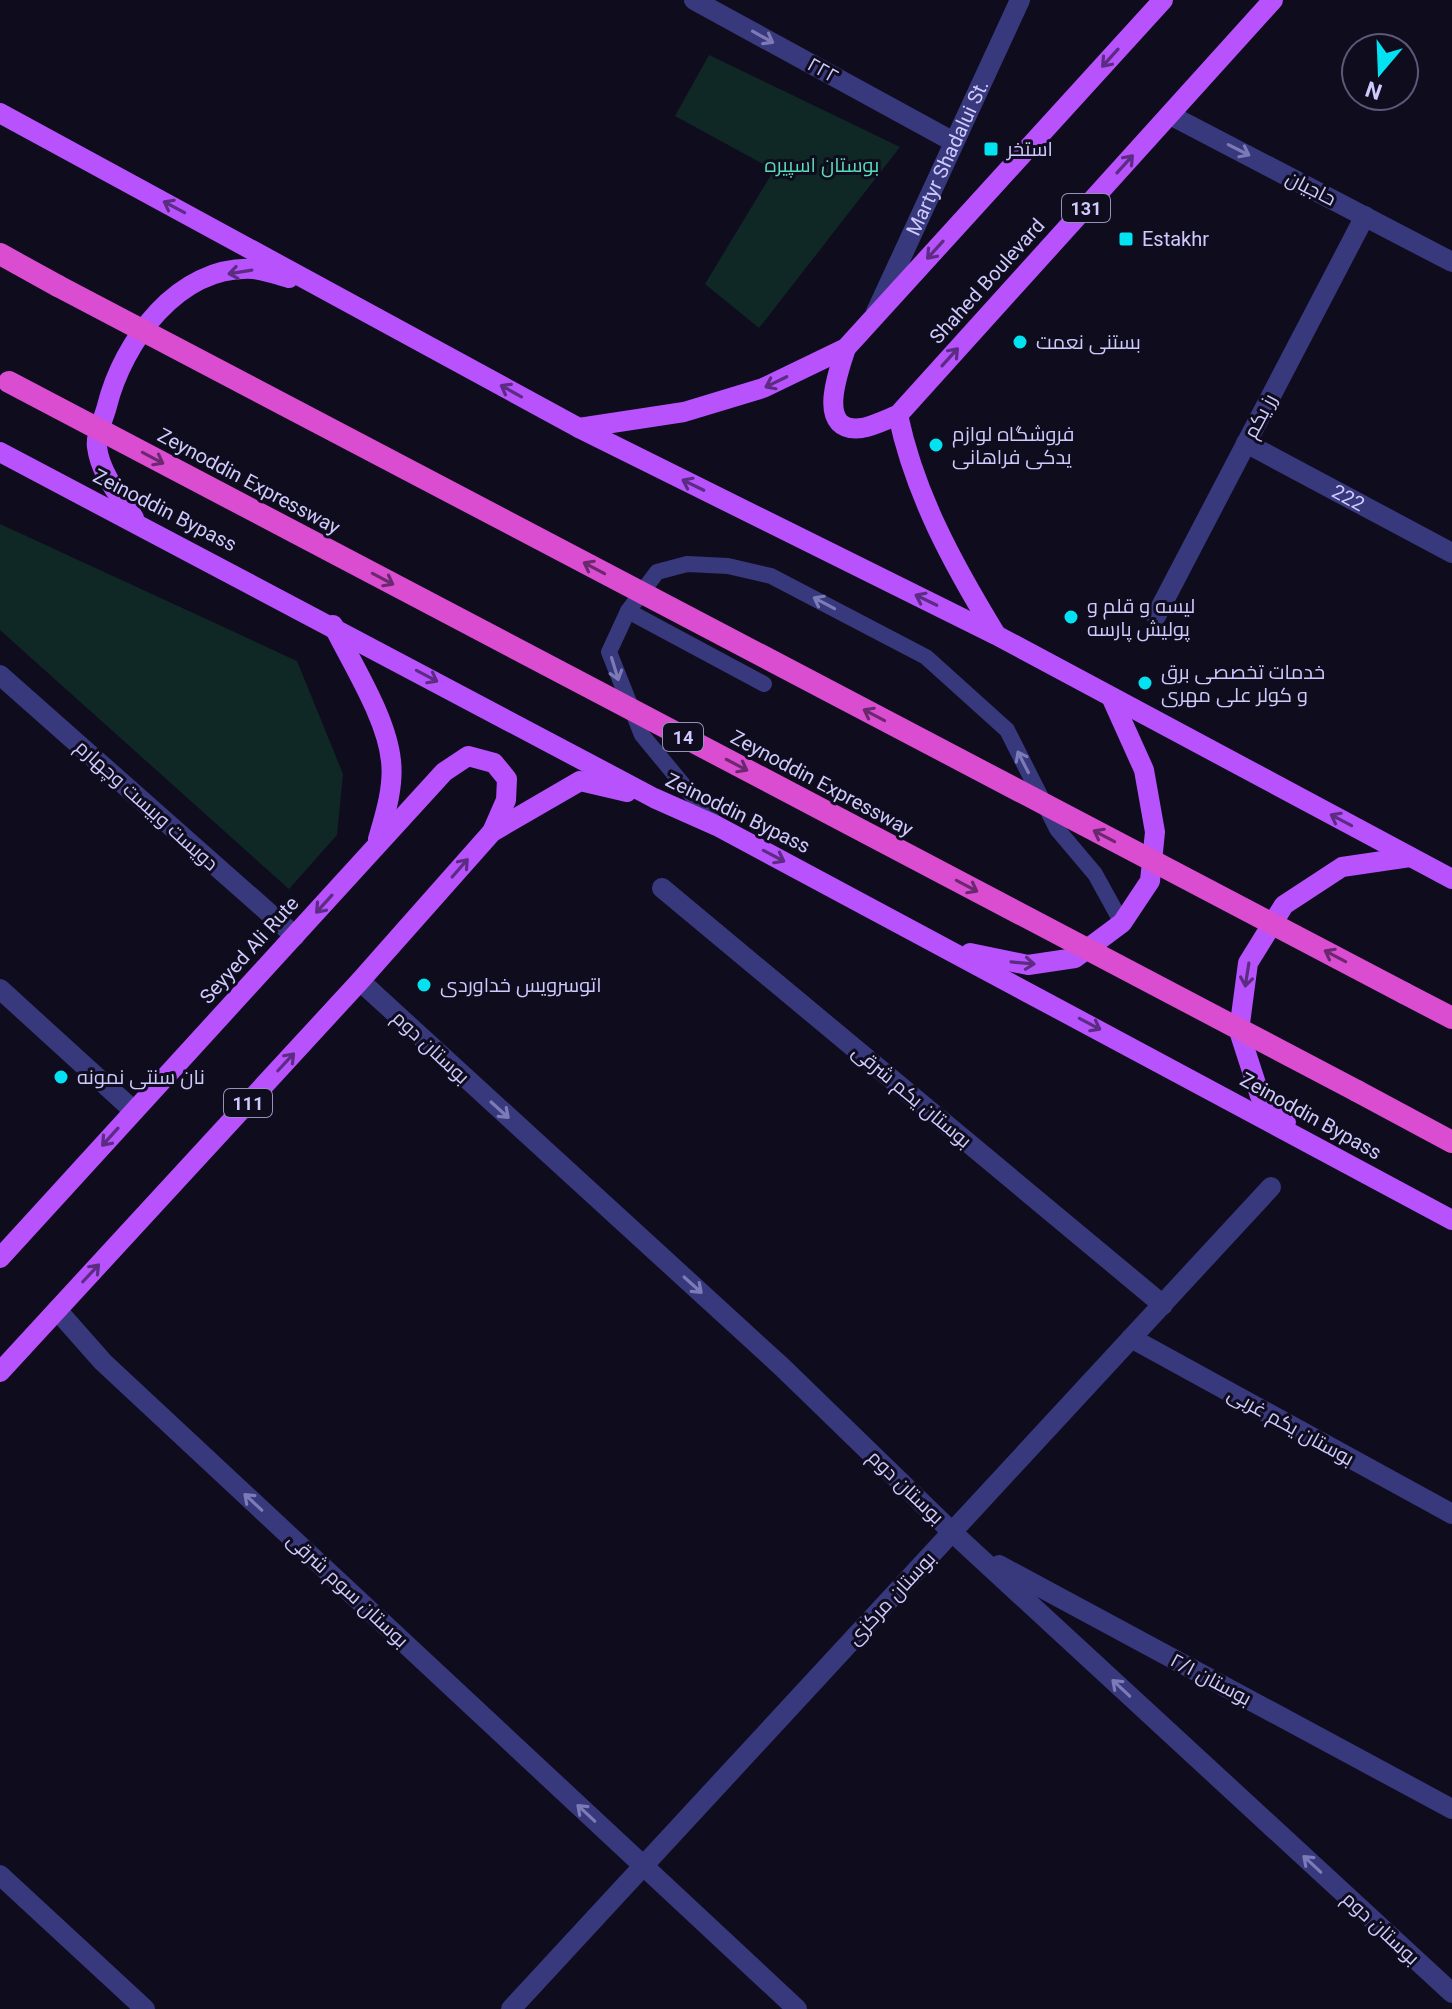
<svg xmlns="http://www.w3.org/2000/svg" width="1452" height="2009" font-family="Roboto,Cairo,sans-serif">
<rect width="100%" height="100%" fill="#0f0c1e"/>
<g fill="#0f2826">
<polygon points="709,55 900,147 759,328 705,284 774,170 675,116"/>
<polygon points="0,524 297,661 343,774 337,835 289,889 0,630"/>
</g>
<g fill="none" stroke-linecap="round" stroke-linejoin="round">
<g stroke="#38387d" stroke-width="16">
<polyline points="628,611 764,684"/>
<polyline points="714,822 642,735 609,652 628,611 657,572 687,564 728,566 771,576 926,657 1007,730 1057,829 1095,874 1122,923"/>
</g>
<g stroke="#38387d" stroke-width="20">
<polyline points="694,0 952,141"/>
<polyline points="1170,115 1452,262"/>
<path id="s1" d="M876,312L1020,0"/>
<path id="s2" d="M1246,443L1452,553"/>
<polyline points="1156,616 1365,216"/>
<polyline points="0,675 295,936"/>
<polyline points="662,888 1163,1305"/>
<polyline points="360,981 782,1367 952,1532 1452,1993"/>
<polyline points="0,989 134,1111"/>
<polyline points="57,1310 103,1362 797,2009"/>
<polyline points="1131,1338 1452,1514"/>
<polyline points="999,1565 1452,1809"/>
<polyline points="0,1875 145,2009"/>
<polyline points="511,2009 1271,1187"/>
</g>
<g stroke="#b752fd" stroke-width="20">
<polyline points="0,113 579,428 996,635 1452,879"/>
<path d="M846,348C839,370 814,434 862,428C874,426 887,419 898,415L1273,0"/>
<path d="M898,415C915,495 953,564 995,633"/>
<polyline points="579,428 684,412 763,388 846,348 1163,0"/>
<polyline points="0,452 654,798 717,826 1452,1220"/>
<path d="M134,518C120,497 100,473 97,447C95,436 104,418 107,406C123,342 178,265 253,269C265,270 278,275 289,278"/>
<path d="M333,625C352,664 387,718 391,761C394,787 385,815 378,839"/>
<polyline points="970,953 1028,965 1075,958 1122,923 1150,881 1155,832 1144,770 1112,699"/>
<polyline points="1286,1122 1260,1096 1239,1031 1248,963 1284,905 1342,867 1410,857"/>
<polyline points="0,1258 444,772 468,756 494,763 507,779 506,800 492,832"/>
<polyline points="0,1372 360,981 492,832 580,781 627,792"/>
</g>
<g stroke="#da4cd0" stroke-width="22">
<polyline points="0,254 58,286"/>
<polyline points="1404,993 1452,1018"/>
<polyline points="1357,1091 1452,1142"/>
</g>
<g stroke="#da4cd0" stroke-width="22">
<polyline points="58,286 1404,993"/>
<polyline points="9,382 1357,1091"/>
</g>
</g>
<defs><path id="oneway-shaft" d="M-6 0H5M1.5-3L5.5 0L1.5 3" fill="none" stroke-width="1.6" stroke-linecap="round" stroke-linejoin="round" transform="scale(2)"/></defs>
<g stroke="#7c7ab7">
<use href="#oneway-shaft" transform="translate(763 37) rotate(29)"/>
<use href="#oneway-shaft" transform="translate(1239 150) rotate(27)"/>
<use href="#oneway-shaft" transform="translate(824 603) rotate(-152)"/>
<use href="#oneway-shaft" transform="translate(615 669) rotate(73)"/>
<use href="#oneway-shaft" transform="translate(1023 762) rotate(-117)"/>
<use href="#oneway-shaft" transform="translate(500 1110) rotate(42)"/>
<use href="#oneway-shaft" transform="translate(693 1285) rotate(42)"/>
<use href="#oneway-shaft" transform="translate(253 1502) rotate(-137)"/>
<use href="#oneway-shaft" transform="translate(1121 1688) rotate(-137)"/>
<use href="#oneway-shaft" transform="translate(586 1813) rotate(-137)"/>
<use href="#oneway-shaft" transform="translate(1312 1864) rotate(-137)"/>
</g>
<g stroke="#5b2c82">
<use href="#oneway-shaft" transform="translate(1110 58) rotate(132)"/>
<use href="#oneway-shaft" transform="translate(1125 164) rotate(-48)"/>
<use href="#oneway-shaft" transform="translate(174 207) rotate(-152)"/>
<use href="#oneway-shaft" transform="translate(935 250) rotate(132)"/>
<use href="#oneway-shaft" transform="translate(240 272) rotate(171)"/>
<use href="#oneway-shaft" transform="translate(950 357) rotate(-48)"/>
<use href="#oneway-shaft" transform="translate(776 382) rotate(154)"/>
<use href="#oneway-shaft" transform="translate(511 391) rotate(-151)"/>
<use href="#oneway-shaft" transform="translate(693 485) rotate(-154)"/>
<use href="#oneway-shaft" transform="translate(926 600) rotate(-154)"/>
<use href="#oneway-shaft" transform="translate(427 676) rotate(28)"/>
<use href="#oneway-shaft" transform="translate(1341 820) rotate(-152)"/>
<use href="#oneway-shaft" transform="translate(774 856) rotate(28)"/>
<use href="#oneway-shaft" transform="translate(460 868) rotate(-49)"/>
<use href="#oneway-shaft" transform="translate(324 904) rotate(132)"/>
<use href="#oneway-shaft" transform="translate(1023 963) rotate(5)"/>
<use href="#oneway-shaft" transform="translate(1247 975) rotate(99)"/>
<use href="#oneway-shaft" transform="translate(1090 1024) rotate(28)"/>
<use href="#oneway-shaft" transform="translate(286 1062) rotate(-47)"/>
<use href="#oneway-shaft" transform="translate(110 1137) rotate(132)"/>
<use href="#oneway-shaft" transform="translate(91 1273) rotate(-47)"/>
</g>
<g stroke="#6a296e">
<use href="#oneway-shaft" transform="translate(153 458) rotate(28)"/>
<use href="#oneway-shaft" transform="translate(594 568) rotate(-152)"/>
<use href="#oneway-shaft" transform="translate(383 579) rotate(28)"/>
<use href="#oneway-shaft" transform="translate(874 715) rotate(-152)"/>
<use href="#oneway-shaft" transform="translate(737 765) rotate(28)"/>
<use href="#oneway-shaft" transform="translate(1104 836) rotate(-152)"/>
<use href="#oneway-shaft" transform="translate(967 886) rotate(28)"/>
<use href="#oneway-shaft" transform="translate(1335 956) rotate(-152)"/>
</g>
<g fill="#03e2f1" stroke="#0f0c1e" stroke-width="3">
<rect x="983" y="141" width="16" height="16" rx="4"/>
<rect x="1118" y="231" width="16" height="16" rx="4"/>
<circle cx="1020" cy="342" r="8"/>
<circle cx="936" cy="445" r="8"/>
<circle cx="1071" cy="617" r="8"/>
<circle cx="1145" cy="683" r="8"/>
<circle cx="424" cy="985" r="8"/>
<circle cx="61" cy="1077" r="8"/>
</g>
<g text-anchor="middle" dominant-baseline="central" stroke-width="6" stroke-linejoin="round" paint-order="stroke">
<g fill="#0f0c1e" stroke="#9591bb" stroke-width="2">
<rect x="1062" y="194" width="48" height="28" rx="6"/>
<rect x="663" y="723" width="40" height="28" rx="6"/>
<rect x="224" y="1089" width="48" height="28" rx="6"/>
</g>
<g font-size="18" font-weight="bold" fill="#cecafe">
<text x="1086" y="208">131</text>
<text x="683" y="737">14</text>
<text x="248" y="1103">111</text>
</g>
<g font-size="20" fill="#cecafe" stroke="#0f0c1e">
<text transform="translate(823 70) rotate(29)">۲۲۲</text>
<text stroke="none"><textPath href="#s1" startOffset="170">Martyr Shadalui St.</textPath></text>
<text transform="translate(1311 188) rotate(27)">حاجیان</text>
<text transform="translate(987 281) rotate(-48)">Shahed Boulevard</text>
<text transform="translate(1260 416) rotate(-62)">رز یکم</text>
<text transform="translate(249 481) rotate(28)">Zeynoddin Expressway</text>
<text stroke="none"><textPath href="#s2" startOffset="116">222</textPath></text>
<text transform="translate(165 510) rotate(27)">Zeinoddin Bypass</text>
<text transform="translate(822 783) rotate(28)">Zeynoddin Expressway</text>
<text transform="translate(147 805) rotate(42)">دویست وبیست وچهارم</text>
<text transform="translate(738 813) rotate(26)">Zeinoddin Bypass</text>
<text transform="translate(249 950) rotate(-48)">Seyyed Ali Rute</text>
<text transform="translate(431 1047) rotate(43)">بوستان دوم</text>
<text transform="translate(912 1096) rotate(40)">بوستان یکم شرقی</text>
<text transform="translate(1311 1116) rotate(29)">Zeinoddin Bypass</text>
<text transform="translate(1291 1426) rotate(29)">بوستان یکم غربی</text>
<text transform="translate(906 1487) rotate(44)">بوستان دوم</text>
<text transform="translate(348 1590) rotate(43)">بوستان سوم شرقی</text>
<text transform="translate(891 1598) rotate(-47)">بوستان مرکزی</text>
<text transform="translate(1211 1679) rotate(28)">بوستان ۲/۱</text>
<text transform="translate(1381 1928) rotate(43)">بوستان دوم</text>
</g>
<g font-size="20" fill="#cecafe" stroke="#0f0c1e" text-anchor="start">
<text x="1007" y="149">استخر</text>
<text x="1142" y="239">Estakhr</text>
<text x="1036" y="342">بستنی نعمت</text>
<text x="952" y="434">فروشگاه لوازم<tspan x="952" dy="23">یدکی فراهانی</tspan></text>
<text x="1087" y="606">لیسه و قلم و<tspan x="1087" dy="23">پولیش پارسه</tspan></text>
<text x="1161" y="672">خدمات تخصصی برق<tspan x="1161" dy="23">و کولر علی مهری</tspan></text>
<text x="440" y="985">اتوسرویس خداوردی</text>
<text x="77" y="1077">نان سنتی نمونه</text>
</g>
<g font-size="20" fill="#58ddb7" stroke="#0f0c1e">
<text x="822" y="165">بوستان اسپیره</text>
</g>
</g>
<g transform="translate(1380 72) rotate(199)"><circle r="38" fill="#0f0c1e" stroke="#5b5878" stroke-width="2"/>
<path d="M0-6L14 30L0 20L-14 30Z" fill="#03e2f1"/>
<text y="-12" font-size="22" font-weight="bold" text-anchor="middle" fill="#cecafe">N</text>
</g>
</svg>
